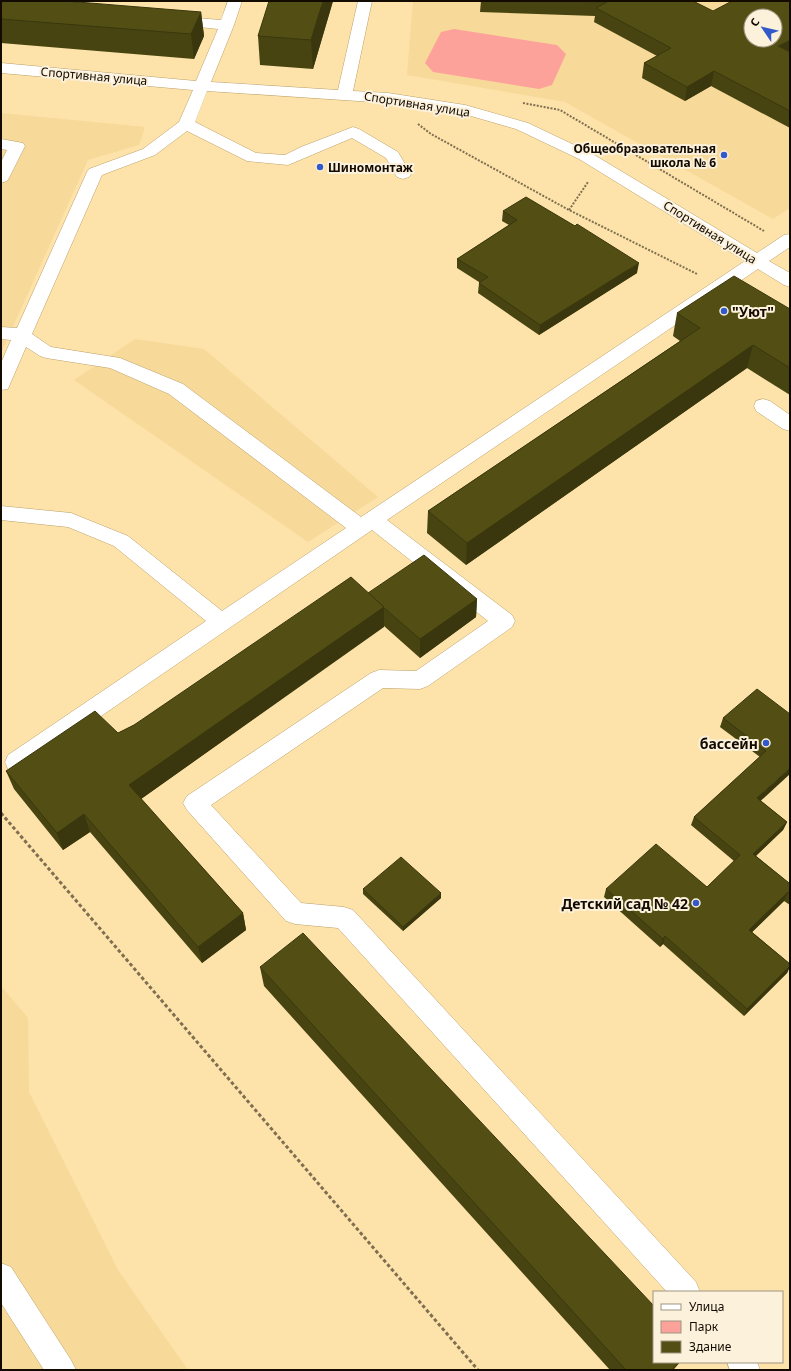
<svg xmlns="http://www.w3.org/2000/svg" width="791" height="1371" font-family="'Noto Sans',sans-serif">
<rect width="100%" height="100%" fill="#fde2aa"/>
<g fill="#f7d999" fill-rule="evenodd">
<path d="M413,1H790V208L773,219L565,102L407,75ZM751,16H775V40H751Z"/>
<polygon points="1,113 145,127 139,145 88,160 1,353"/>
<polygon points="135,339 204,349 378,497 308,542 74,380"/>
<polygon points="1,986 28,1018 29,1092 118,1270 188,1370 1,1370"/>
</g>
<polygon fill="#fda29a" points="454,29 557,45 566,54 552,85 539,89 433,72 425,63 441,32"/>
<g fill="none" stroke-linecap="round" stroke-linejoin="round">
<defs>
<g id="minor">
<path d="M228,1H242L234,25L211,82L338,90L358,1H372L353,91L388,93L465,105L528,123L591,153L757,253L784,235L790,234V247L769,261L790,273V287L784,285L758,269L387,520L512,615L515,621L512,627L428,686L420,689L383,688L211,805L301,903L344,907L353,910L696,1282L700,1292H667L338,928L295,924L286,921L187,810L183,803L187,796L371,673L379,670L416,671L488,621L372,530L24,769L16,772L8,769L5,762L8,755L206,621L114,546L68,527L1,520V506L71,513L128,536L222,611L346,528L169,394L110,368L46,358L40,356L26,347L10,384L8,389L1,390V363L11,340L1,339V327L17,328L87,172L89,169L143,149L179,122L193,90L1,73V63L196,81L218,29L171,24L166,23L164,20L166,17L171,16L221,20ZM207,91L388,103L464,114L516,129L579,159L745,261L361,517L183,384L120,358L51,347L32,334L102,175L155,155L187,131L247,161L288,165L352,138L386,158L397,177L403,179L409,177L411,174L398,152L359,129L353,127L301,147L285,155L256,153L195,122Z"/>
<polygon points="1,139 23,143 25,146 9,178 7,181 1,183 1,162 7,150 1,149"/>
<polygon points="763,399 770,401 790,415 790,431 783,429 756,411 754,406 756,401"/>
<polygon points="1,1263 11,1267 71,1360 76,1370 44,1370 1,1303"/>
<polygon points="727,1362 757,1362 760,1370 730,1370"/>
</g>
</defs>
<use href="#minor" stroke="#bba16b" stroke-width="1"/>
<g stroke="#7f6e4f" stroke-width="2" stroke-dasharray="2 1.5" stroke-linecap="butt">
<polyline points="523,103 560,110 764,231"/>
<polyline points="418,124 431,134 569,210 697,274"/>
<polyline points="569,210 588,182"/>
</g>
<polyline stroke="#7f6e4f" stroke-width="3" stroke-dasharray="3.5 2.5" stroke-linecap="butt" points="1,813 478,1370"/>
<use href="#minor" fill="#fff" fill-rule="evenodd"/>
</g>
<g fill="#474411">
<polygon points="1,1 201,12 204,36 194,59 1,43"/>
<polygon points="333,1 313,69 260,65 258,36"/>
<polygon points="481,1 693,1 790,52 790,128 711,86 685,101 642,78 644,63 657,56 594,22 595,16 480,12"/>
<polygon points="503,211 637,273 539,335 478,293 479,283 479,282 457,268 457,259 509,225 502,221"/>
<polygon points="790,309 790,395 747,368 466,565 427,533 428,511 680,341 673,336 677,313"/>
<polygon points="368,593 477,599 476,617 420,658 384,626 141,799 243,913 246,930 202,963 90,832 63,850 14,789 6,771 118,733 134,725"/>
<polygon points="790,714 761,801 787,822 783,830 756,856 789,883 790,881 790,905 784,901 752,932 790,964 790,967 787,973 744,1016 663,944 660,947 604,897 606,889 707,887 734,861 691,825 694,817 760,757 720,727 723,718"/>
<polygon points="363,889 441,898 403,931 363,894"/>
<polygon points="260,967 654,1362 680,1362 673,1370 610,1370 264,986"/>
</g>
<g fill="#3a370e">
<polygon points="323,1 333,1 313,69 311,40"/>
<polygon points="201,12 204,36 194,59 191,34"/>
<polygon points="790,40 790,52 778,46"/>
<polygon points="714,71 711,86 685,101 687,87"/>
<polygon points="639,263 637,273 539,335 540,325"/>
<polygon points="753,345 747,368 466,565 467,543"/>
<polygon points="477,599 476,617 420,658 420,639"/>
<polygon points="384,607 384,627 134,804 129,785"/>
<polygon points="790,768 790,774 754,807 757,798"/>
<polygon points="84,814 90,832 63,850 57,833"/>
<polygon points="787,822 783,830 749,862 753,854"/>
<polygon points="788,892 784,901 746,938 749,930"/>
<polygon points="441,893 441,898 403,931 403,927"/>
<polygon points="243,913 246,930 202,963 198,947"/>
<polygon points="665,936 663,944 660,947 663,939"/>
<polygon points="790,966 787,973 744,1016 747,1009"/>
<polygon points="679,1362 680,1362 673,1370 672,1370"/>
</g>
<g fill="#534f14" stroke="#3a370e" fill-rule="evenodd">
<polygon points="1,1 65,1 201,12 191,34 1,19"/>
<polygon points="269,1 323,1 311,40 258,36"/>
<path d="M569,1H693L713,11L732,1H790V40L778,46L790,52V111L714,71L687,87L644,63L671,48L596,8L607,2ZM751,16H775V40H751Z"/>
<polygon points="526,197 575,226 577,224 639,263 540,325 479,283 488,277 457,259 517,220 503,211"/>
<polygon points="734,276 790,309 790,368 753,345 467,543 428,511 700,328 677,313"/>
<polygon points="424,555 477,599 420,639 383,607 384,607 368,593"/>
<polygon points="351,577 384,607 129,785 243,913 198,947 84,814 57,833 6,771 95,711 118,733 134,725"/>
<polygon points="757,689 790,714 790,768 757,798 787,822 753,854 789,883 790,881 790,894 788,892 749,930 790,964 790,966 747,1009 665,936 663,939 606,889 656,844 707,887 740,855 694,817 766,751 723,718"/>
<polygon points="401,857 441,893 403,927 363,889"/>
<polygon points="303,933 654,1306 654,1362 679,1362 672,1370 626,1370 260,967"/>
</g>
<g fill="#3159c9" stroke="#fcf1db" stroke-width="1.5">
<circle cx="724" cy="155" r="4"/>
<circle cx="320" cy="167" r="4"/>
<circle cx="724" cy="311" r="4"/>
<circle cx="766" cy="743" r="4"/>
<circle cx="696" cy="903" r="4"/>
</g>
<g text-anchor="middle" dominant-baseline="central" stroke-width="4" stroke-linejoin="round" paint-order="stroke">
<g font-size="12" fill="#130a00" stroke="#fcf1db">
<text transform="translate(94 76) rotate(5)">Спортивная улица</text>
<text transform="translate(417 104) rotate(9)">Спортивная улица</text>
<text transform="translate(710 232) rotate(32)">Спортивная улица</text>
</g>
<g font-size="12" font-weight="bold" fill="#130a00" stroke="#fcf1db" text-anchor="end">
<text x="716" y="148">Общеобразовательная<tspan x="716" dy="14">школа № 6</tspan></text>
<text x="328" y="167" text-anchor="start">Шиномонтаж</text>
</g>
<g font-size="14" font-weight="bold" fill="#130a00" stroke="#fcf1db" text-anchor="end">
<text x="732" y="311" text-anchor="start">"Уют"</text>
<text x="758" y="743">бассейн</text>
<text x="688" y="903">Детский сад № 42</text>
</g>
</g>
<rect width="791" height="1371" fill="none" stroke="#130a00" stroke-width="4"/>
<rect x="653" y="1291" width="130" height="72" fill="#fcf1db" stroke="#9f9583"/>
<rect x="661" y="1304" width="20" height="6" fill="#ffffff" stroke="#9f9583"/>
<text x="689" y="1311" font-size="12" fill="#130a00">Улица</text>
<rect x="661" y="1321" width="20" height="12" fill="#fda29a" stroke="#9f9583"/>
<text x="689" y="1331" font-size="12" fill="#130a00">Парк</text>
<rect x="661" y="1341" width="20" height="12" fill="#534f14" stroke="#9f9583"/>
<text x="689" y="1351" font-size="12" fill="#130a00">Здание</text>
<g transform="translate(763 28) rotate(305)"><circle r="19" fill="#fcf1db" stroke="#9f9583"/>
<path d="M0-3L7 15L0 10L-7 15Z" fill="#3159c9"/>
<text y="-6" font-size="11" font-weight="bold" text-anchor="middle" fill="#130a00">С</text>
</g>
</svg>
